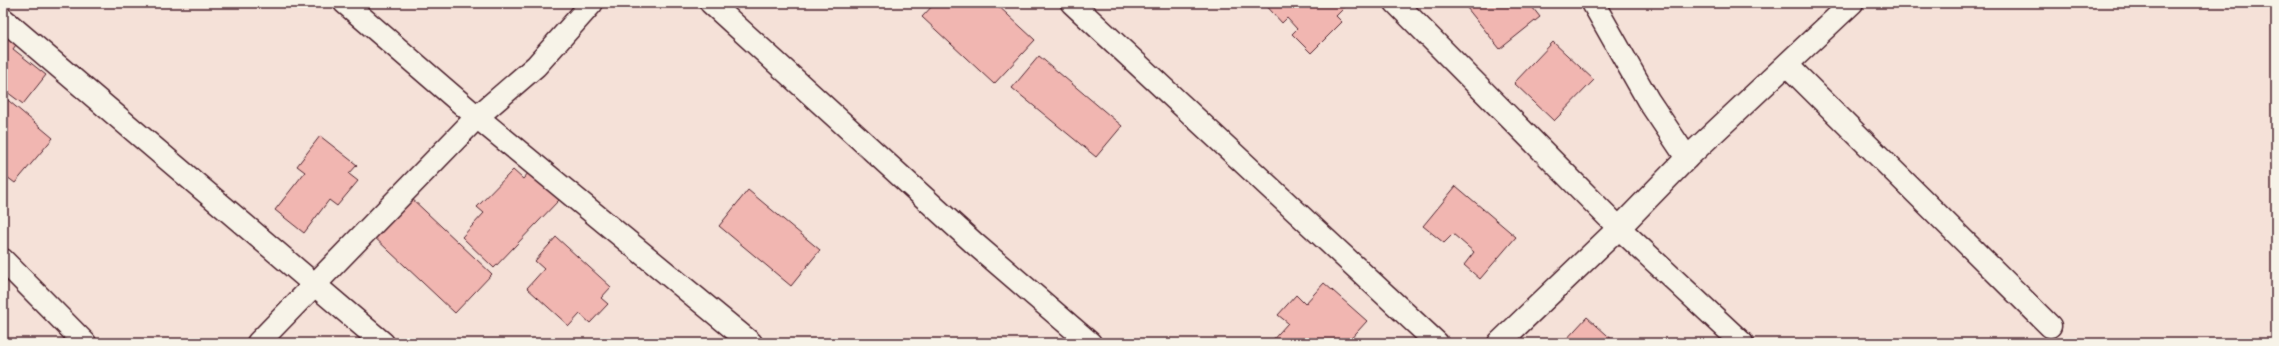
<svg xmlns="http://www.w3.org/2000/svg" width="2279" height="346" font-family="'Playpen Sans',sans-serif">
<rect width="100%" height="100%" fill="#f5e1d8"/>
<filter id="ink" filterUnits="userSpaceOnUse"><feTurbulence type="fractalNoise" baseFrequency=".025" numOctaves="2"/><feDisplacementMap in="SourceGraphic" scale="8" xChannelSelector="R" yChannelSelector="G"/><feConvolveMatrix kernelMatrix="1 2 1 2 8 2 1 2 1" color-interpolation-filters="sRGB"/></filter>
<g filter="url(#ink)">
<g fill="#f1b6b1" stroke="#4a1f2b">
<polygon points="935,3 995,3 1035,40 994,84 922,17"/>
<polygon points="1264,3 1349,3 1336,16 1342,22 1311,53 1292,34 1297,29 1287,18 1282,23"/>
<polygon points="1463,3 1529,3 1540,17 1500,49"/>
<polygon points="3,30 18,42 13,49 46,75 23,104 3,89"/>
<polygon points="1553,42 1594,80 1554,121 1514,83"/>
<polygon points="1039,56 1122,126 1096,157 1012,88"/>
<polygon points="3,96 53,138 15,183 3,174"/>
<polygon points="320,136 357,165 349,174 358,181 337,206 329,200 304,233 275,210 305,172 297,166"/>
<polygon points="513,170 523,179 530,171 559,200 494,268 462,237 484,213 477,207"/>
<polygon points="1456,186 1516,237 1480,279 1464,265 1474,252 1453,234 1444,243 1423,226"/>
<polygon points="748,190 820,250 791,286 719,226"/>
<polygon points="409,196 492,274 455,313 372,235"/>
<polygon points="556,237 611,287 601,298 608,304 590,323 580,314 569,326 527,288 544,269 535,261"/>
<polygon points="1324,283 1367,321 1347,343 1270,343 1288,323 1278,315 1296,295 1305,304"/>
<polygon points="1587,317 1616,343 1563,343"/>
</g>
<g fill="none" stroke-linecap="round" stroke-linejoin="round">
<defs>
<g id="minor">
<polyline points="345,3 477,117 751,343"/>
<polyline points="711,3 975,244 1090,343"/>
<polyline points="1072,3 1437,343"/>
<polyline points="1396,3 1619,228 1742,343"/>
<polyline points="1593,3 1648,100 1687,158"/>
<polyline points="3,19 383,343"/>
<polyline points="1787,65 2050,326"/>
<polyline points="3,260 85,343"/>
<polyline points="258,343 477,117 536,66 592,3"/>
<polyline points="1499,343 1619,228 1687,158 1852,3"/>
</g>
</defs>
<use href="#minor" stroke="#4a1f2b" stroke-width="25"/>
<use href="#minor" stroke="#f7f3e8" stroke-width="22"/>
</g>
</g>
<rect width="2279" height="346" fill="none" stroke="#f7f3e8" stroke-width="16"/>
<rect x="8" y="8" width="2263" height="330" fill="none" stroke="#4a1f2b" stroke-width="1.5" filter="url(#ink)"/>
</svg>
